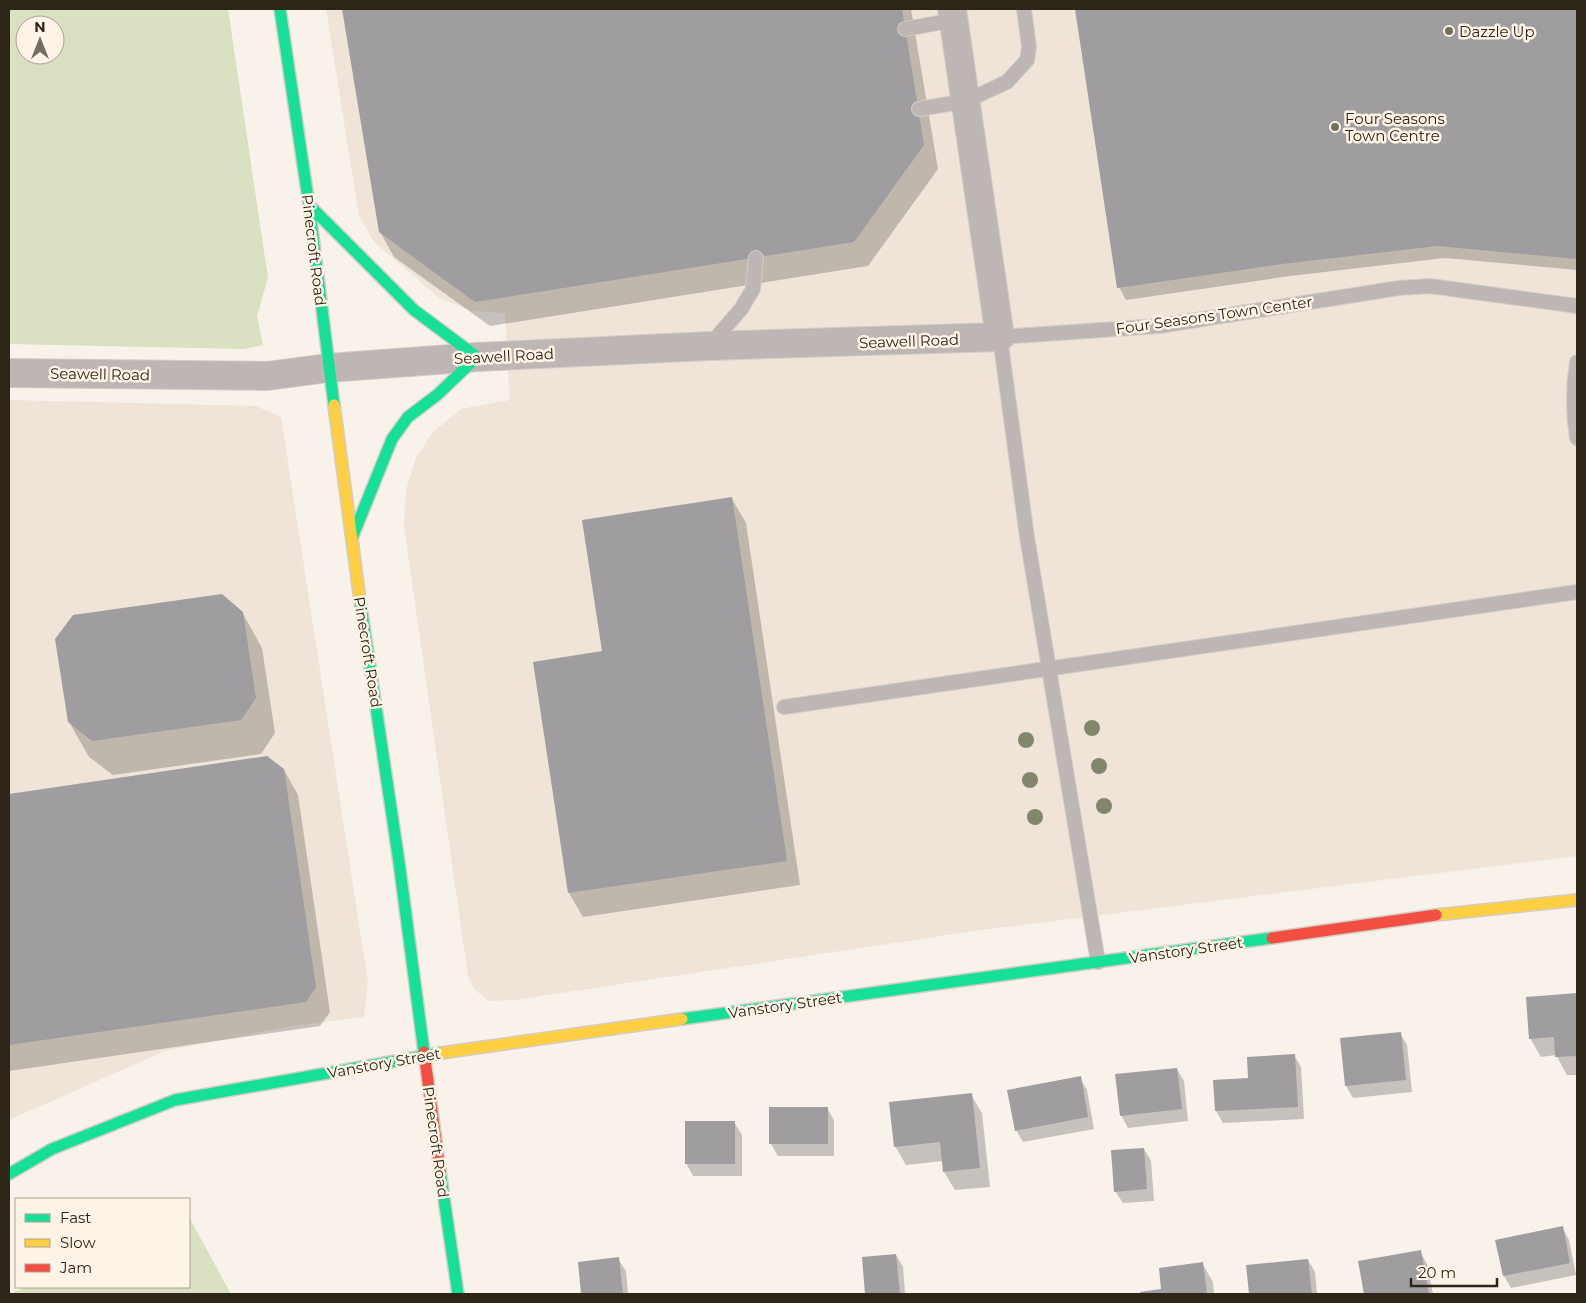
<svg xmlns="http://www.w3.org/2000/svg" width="1586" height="1303" font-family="Montserrat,sans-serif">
<rect width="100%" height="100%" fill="#f8f2eb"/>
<g fill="#efe4d7">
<polygon points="326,9 1577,9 1577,856 981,930 514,1000 489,1001 475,990 468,976 404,526 406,490 416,458 432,433 461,409 510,400 505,313 471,311 439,298 374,242 359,216"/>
<polygon points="9,400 256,406 281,417 368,983 364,1017 286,1027 165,1051 9,1120"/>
</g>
<g fill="#d9e1c2" fill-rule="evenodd">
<path d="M9,9H228L268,278L257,316L263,345L244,349L9,344ZM25,25H55V55H25Z"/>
<polygon points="189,1217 231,1294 11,1294 24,1287 189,1287"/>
</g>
<g fill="#0003">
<polygon points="343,9 911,9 938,169 868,266 490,326 394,257 380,232"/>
<polygon points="1077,9 1577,9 1577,270 1445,258 1290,276 1126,300 1119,287"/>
<polygon points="732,499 746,523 800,885 583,917 569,893 604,653"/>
<polygon points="242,612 262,648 275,733 261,754 113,775 89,757 69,722"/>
<polygon points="267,758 284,770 298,795 330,1012 320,1026 9,1071 9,795"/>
<polygon points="1577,994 1577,1075 1567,1075 1556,1055 1541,1057 1530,1038 1527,998"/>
<polygon points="1400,1033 1407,1045 1412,1092 1353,1098 1346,1086"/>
<polygon points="1294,1055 1301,1067 1304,1119 1223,1123 1216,1111 1214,1081 1249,1079"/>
<polygon points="1177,1069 1184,1081 1188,1121 1128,1128 1121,1115"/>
<polygon points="1080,1078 1087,1090 1094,1129 1023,1142 1016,1130"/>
<polygon points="971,1095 982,1113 990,1187 955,1190 944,1172 943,1161 906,1165 895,1146"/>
<polygon points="827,1108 834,1120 834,1156 778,1156 771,1144"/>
<polygon points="734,1122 742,1135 742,1176 693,1176 686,1163"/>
<polygon points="1144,1149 1151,1161 1154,1201 1123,1203 1115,1191"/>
<polygon points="1562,1227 1569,1240 1576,1275 1511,1288 1504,1276 1497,1241"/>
<polygon points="1420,1252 1427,1264 1433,1294 1365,1294 1359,1262"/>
<polygon points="896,1255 903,1267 905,1294 867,1294 863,1258"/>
<polygon points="618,1259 626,1271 628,1294 583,1294 579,1263"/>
<polygon points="1308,1260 1315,1272 1317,1294 1250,1294 1247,1266"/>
<polygon points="1202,1263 1213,1282 1214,1294 1142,1294 1142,1293 1163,1290"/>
</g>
<g fill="#9f9da0">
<polygon points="342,9 902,9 924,145 854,242 475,302 379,232"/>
<polygon points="1075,9 1577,9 1577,259 1437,246 1282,264 1117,288"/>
<polygon points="732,497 787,861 568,893 533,662 602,651 582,520"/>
<polygon points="222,594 243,612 256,698 241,720 92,741 68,722 55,639 73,615"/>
<polygon points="267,756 284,769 316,987 306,1002 9,1045 9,794"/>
<polygon points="1577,993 1577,1056 1555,1057 1554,1037 1529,1039 1526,997"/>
<polygon points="1401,1032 1406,1080 1345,1086 1340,1038"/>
<polygon points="1295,1054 1298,1107 1215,1111 1213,1080 1248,1078 1247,1057"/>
<polygon points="1177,1068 1182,1109 1120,1116 1115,1074"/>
<polygon points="1081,1076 1088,1117 1015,1131 1007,1090"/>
<polygon points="972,1093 980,1168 943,1172 940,1142 894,1147 889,1102"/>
<rect x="769" y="1107" width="59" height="37"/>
<rect x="685" y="1121" width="50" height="43"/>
<polygon points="1144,1148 1147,1189 1114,1192 1111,1150"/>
<polygon points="1563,1226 1570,1263 1503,1276 1495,1240"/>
<polygon points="1421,1250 1429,1294 1364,1294 1358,1261"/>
<polygon points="896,1254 900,1294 865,1294 862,1257"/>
<polygon points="619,1257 623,1294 581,1294 578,1262"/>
<polygon points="1308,1259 1312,1294 1249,1294 1246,1265"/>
<polygon points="1203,1262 1207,1294 1141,1294 1140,1292 1161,1289 1159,1268"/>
</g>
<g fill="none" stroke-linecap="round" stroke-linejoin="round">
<defs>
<g id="lane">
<polyline points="905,29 954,20"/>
<polyline points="919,109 966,101 1007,82 1027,60 1029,47 1024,9"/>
<polyline points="709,346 741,309 753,289 756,258"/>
<path d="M1577,362C1573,387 1573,413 1577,438"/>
<polyline points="784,707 1577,592"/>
<polyline points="1098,962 1027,537 1000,337 1159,326 1399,288 1430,286 1577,306"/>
</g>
<polyline id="street" points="9,373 267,376 328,368 477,357 709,346 1000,337 952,9"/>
<g id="fast">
<polyline points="280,9 309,205 334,405"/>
<polyline points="309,205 414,310 477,357 437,395 408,417 392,439 352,538"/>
<polyline points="360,600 399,862 424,1052"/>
<polyline points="682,1019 1272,938"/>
<polyline points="440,1171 458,1294"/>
<polyline points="9,1174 52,1149 175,1100 441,1053"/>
</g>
<g id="slow">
<polyline points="334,405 360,600"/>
<polyline points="1436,915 1577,900"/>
<polyline points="441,1053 682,1019"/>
</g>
<g id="jam">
<polyline points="1272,938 1436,915"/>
<polyline points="424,1052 440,1171"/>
</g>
</defs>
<use href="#lane" stroke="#d3cdc6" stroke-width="16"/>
<use href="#street" stroke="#d3cdc6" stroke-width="30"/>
<use href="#fast" stroke="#d3cdc6" stroke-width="14"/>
<use href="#slow" stroke="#d3cdc6" stroke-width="14"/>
<use href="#jam" stroke="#d3cdc6" stroke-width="14"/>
<use href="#lane" stroke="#bdb6b4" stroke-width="14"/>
<use href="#street" stroke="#bdb6b4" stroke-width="28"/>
<use href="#fast" stroke="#16e098" stroke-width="11"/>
<use href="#slow" stroke="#ffcf43" stroke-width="11"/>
<use href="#jam" stroke="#f24e42" stroke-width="11"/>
</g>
<g fill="#82866d">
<circle cx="1092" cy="728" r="8"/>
<circle cx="1026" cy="740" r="8"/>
<circle cx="1099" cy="766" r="8"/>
<circle cx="1030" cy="780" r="8"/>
<circle cx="1104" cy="806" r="8"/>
<circle cx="1035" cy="817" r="8"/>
</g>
<g fill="#756d62" stroke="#fdf3e6" stroke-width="2">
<circle cx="1449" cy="31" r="5"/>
<circle cx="1335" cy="127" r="5"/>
</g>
<g text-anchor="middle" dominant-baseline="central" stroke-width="5" stroke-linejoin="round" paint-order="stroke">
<g font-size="15" fill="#2e2519" stroke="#fdf3e6" text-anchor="start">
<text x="1459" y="31">Dazzle Up</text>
<text x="1345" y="118">Four Seasons<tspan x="1345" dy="17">Town Centre</tspan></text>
</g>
<g font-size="15" fill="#2e2519" stroke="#fdf3e6">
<text transform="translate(314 250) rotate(83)">Pinecroft Road</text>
<text transform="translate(1214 315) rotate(-8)">Four Seasons Town Center</text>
<text transform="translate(909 341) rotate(-2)">Seawell Road</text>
<text transform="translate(504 356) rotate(-3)">Seawell Road</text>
<text transform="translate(100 374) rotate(1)">Seawell Road</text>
<text transform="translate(368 652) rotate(81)">Pinecroft Road</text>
<text transform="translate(1186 950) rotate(-8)">Vanstory Street</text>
<text transform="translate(785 1005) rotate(-8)">Vanstory Street</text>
<text transform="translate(384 1063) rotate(-10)">Vanstory Street</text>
<text transform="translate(436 1142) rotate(82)">Pinecroft Road</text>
</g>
</g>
<rect width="1586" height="1303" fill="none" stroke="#2e2519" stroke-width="20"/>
<rect x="15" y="1198" width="175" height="90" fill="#fdf3e6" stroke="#aaa194"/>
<rect x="25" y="1214" width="25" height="8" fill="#16e098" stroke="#aaa194"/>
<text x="60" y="1223" font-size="15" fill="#2e2519">Fast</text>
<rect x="25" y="1239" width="25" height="8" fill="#ffcf43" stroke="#aaa194"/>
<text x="60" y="1248" font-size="15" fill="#2e2519">Slow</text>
<rect x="25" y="1264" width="25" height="8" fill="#f24e42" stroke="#aaa194"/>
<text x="60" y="1273" font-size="15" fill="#2e2519">Jam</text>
<g transform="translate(40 40)"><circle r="24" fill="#fdf3e6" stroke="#aaa194"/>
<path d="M0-4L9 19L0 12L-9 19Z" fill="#756d62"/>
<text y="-8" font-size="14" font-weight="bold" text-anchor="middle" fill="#2e2519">N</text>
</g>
<path d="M1411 1278v8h86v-8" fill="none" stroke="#2e2519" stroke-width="2.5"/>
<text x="1418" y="1278" font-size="15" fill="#2e2519" stroke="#fdf3e6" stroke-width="4" paint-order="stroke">20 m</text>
</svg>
